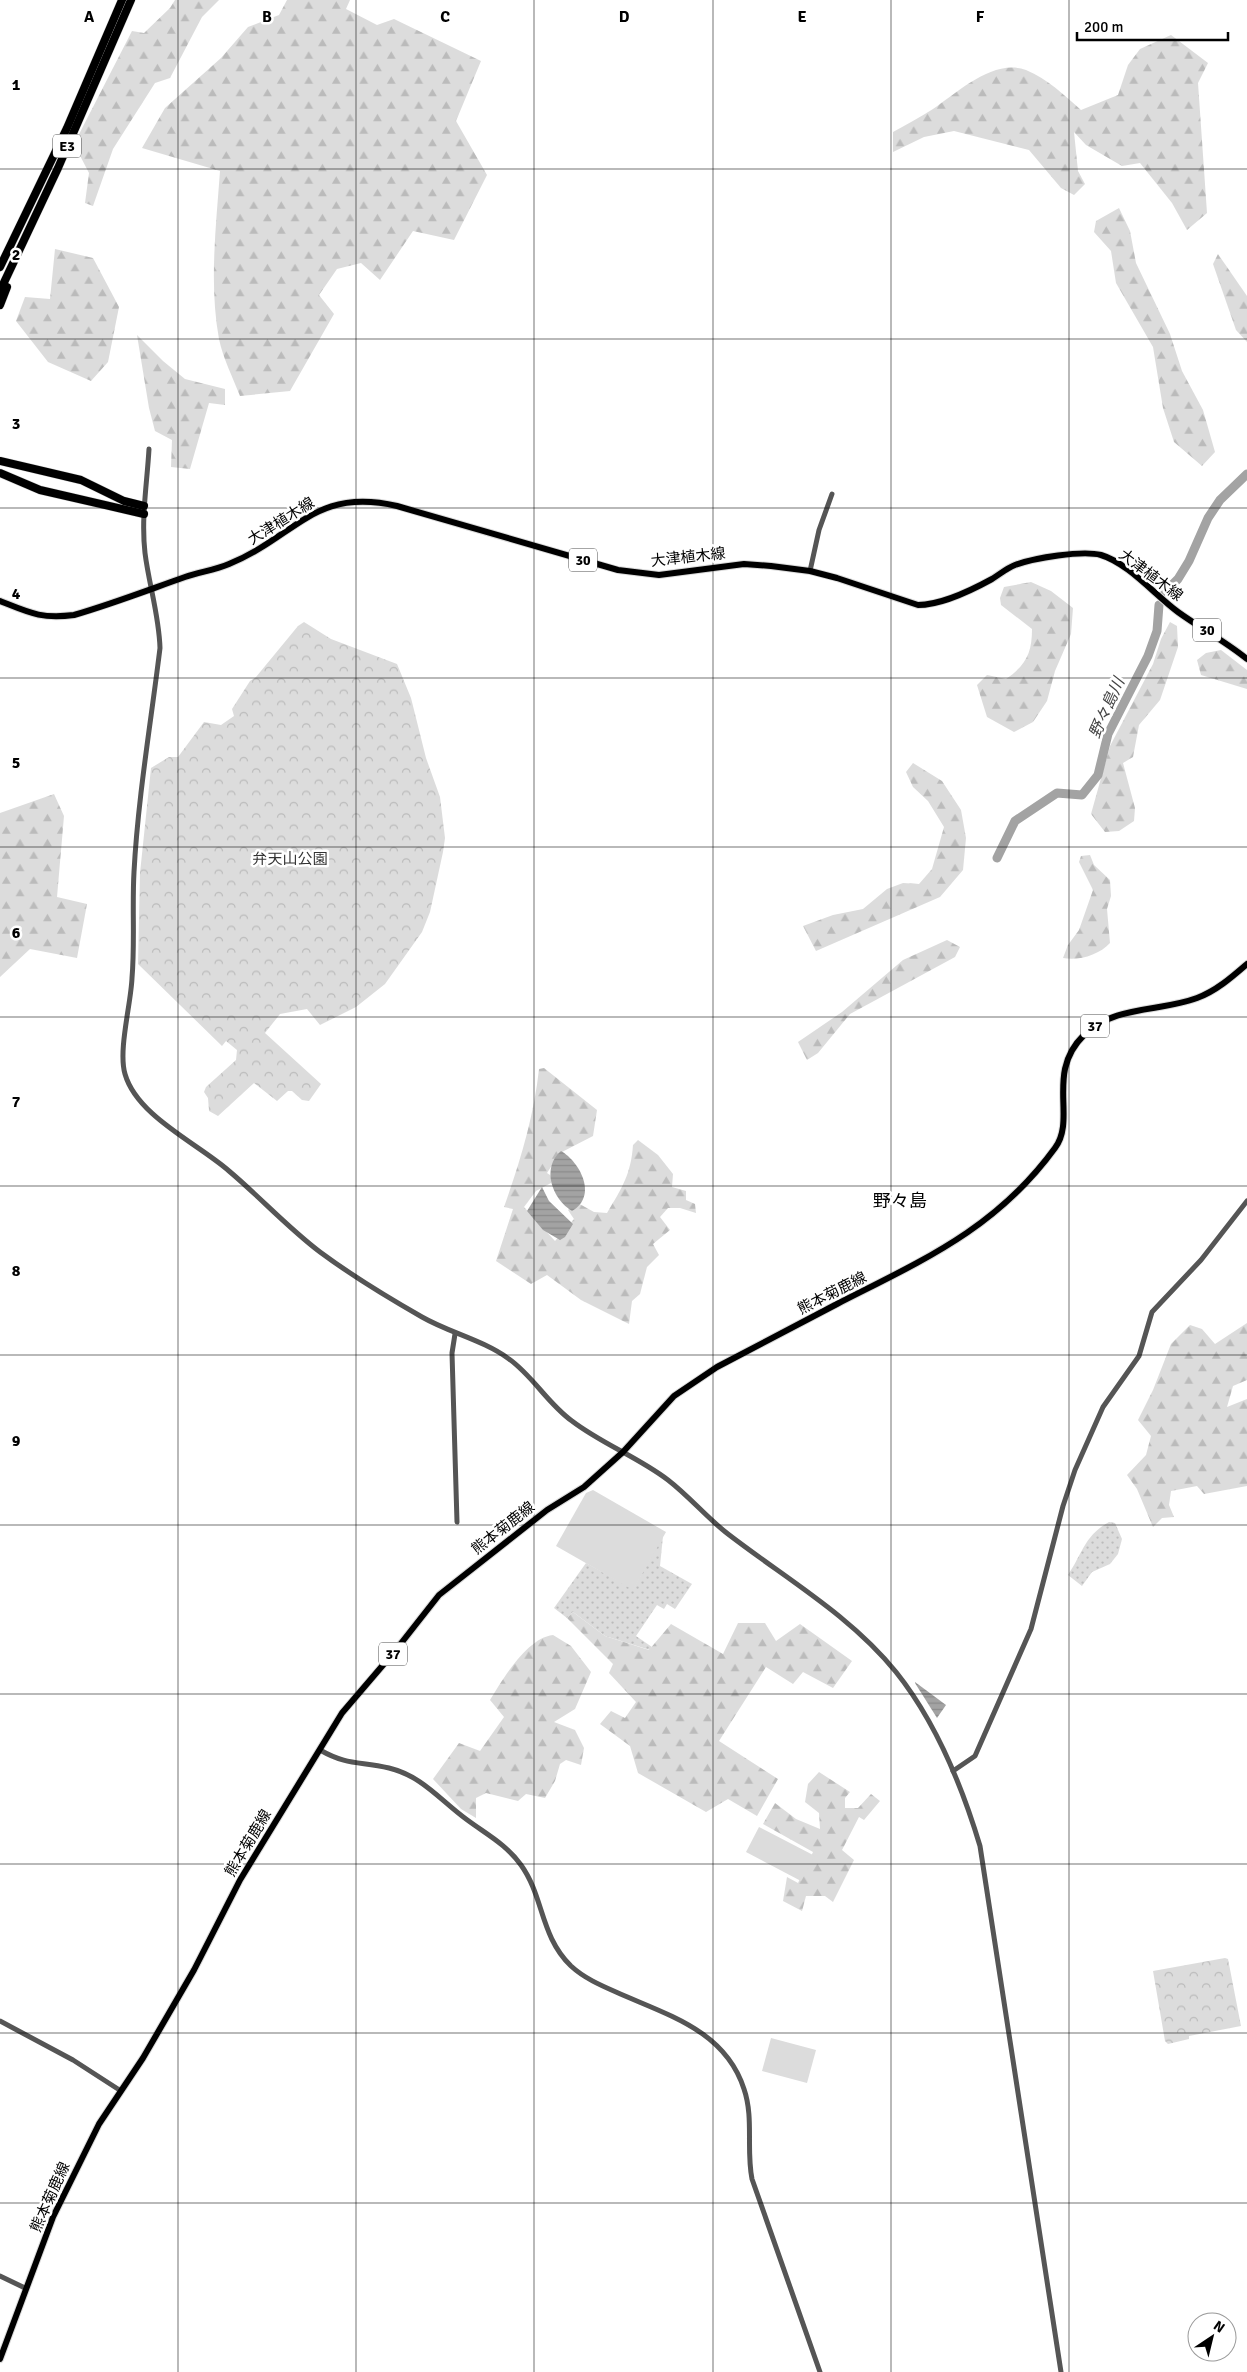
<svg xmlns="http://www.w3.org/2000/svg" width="1247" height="2372" font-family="Signika,'Noto Sans JP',sans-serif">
<defs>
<pattern id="grass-dots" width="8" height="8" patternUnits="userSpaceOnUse" patternTransform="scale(1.25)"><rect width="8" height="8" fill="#dcdcdc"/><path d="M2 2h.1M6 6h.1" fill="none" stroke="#bbb" stroke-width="1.8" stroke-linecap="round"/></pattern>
<pattern id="forest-firs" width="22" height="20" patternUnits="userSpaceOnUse" patternTransform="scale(1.25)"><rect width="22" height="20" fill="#dcdcdc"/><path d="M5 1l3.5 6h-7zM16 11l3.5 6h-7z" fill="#bbb"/></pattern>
<pattern id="park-crowns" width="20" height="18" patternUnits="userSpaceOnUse" patternTransform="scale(1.25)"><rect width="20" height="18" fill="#dcdcdc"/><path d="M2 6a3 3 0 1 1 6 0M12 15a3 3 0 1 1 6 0" fill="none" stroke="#bbb"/></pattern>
<pattern id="water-rules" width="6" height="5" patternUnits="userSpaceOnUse" patternTransform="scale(1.25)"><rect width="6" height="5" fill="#a3a3a3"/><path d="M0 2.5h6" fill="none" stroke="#8b8b8b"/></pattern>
</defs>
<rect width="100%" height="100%" fill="#fff"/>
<g fill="url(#grass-dots)">
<path d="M1109,1522L1115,1523L1122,1539L1118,1554L1110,1564L1092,1572L1082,1586L1068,1575C1083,1553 1084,1536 1109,1522Z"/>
<polygon points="663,1536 660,1566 692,1584 675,1609 667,1604 664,1609 657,1605 636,1636 652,1647 650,1650 605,1636 573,1612 567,1618 554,1608 586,1563 633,1589"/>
</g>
<g fill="url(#forest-firs)">
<polygon points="175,0 219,0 202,17 170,78 155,83 113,149 93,206 85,203 89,173 74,144 132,31 144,33 170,8"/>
<path d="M287,0H350L346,9L377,25L394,19L481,61L456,121L487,175L454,240L413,231L380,280L361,263L337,269L319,295L334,314L290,391L240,396C233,378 223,358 219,339C209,284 216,227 220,171L142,148L165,108L221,58L248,27L279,15Z"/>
<path d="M1171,35L1208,63L1198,83L1207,213L1187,230L1172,203L1140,163L1122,166L1086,145L1074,132L1078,171L1085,184L1074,195L1061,188L1029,150L954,131L924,137L893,152V132C907,124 921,117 933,109C958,92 994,58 1026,70C1048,79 1064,95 1081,110L1118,95L1128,65L1140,49Z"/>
<polygon points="1119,208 1130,231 1136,263 1170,334 1182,371 1203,410 1215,452 1202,466 1174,442 1163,408 1153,347 1116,283 1111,251 1094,232 1096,221"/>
<polygon points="55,249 93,258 119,307 108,362 91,381 48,362 16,321 25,297 50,299"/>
<polygon points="1218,254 1247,296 1247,342 1236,330 1213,264"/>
<polygon points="137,335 163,361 185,379 225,389 225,405 209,403 190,469 171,467 172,440 155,431 149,408"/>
<path d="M1031,582L1051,591L1073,608L1071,634L1055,671L1047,701L1033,722L1014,732L987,717L977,685L987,675L1006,679C1026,665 1032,653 1032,629L1001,605L1000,598L1004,587Z"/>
<polygon points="1170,622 1177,626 1178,647 1160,700 1139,725 1133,757 1123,763 1135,808 1134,821 1119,831 1105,832 1091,814 1110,746 1153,664 1161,639"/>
<polygon points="1221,650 1247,670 1247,689 1201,675 1197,660 1206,653"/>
<polygon points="913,763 942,781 961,810 966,838 963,870 940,897 816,951 803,926 833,915 863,909 887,889 903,883 919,884 932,869 944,827 928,801 913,787 906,772"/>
<polygon points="54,794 64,816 57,897 87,904 77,958 30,949 0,977 0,813"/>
<path d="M1090,855L1094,865L1110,880L1111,896L1107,909L1110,943C1099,955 1079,961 1063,958L1068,945L1079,930L1093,890L1079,862L1081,856Z"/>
<polygon points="947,940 960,947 955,957 850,1014 818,1053 807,1060 798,1042 842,1012 903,960"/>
<path d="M544,1068L597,1110L593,1136L560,1153L547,1173L553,1177L551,1183L536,1191L524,1207L555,1241L574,1219L568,1210L576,1202L594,1212L607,1213C622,1188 631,1174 633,1145L638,1140L658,1155L673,1174L672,1187L686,1191V1200L695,1204L696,1213L680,1208H668L660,1217L670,1230L653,1244L659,1255L647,1267L640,1294L632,1301L629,1324L581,1300L547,1275L531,1284L496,1261L513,1209L504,1207C520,1162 534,1116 539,1069Z"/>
<polygon points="1247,1323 1247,1380 1233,1386 1227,1407 1247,1399 1247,1486 1204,1494 1197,1486 1171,1491 1169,1505 1174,1517 1162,1518 1153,1527 1137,1489 1127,1475 1146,1455 1151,1436 1138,1420 1153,1390 1171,1344 1190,1325 1202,1329 1215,1344"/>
<polygon points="573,1612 605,1636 649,1650 671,1624 723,1654 738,1623 765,1623 776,1641 800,1624 852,1661 833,1688 803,1672 793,1684 766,1667 719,1741 778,1779 757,1816 728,1799 706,1812 638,1773 630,1746 600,1724 611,1711 625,1718 636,1702 609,1673 613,1664 567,1618"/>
<path d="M553,1635L571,1646L591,1672L575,1709L554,1722L575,1730L584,1748L581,1765L566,1760L560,1764L555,1781L545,1798L526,1794L518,1801L486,1793L476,1798V1818L461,1809L433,1779L459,1743L480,1751L504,1717L490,1700C503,1679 527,1638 553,1635Z"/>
<polygon points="819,1772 850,1792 845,1798 845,1808 858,1808 871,1794 880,1801 864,1820 859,1817 842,1850 854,1860 833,1902 825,1896 806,1896 802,1911 783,1901 787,1877 798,1883 813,1852 763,1824 775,1803 796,1819 820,1829 819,1813 805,1802 808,1784"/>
</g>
<g fill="url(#park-crowns)">
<polygon points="304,622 331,639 397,664 411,698 426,758 440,797 445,838 443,852 430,912 422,932 385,984 356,1007 320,1025 307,1009 280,1014 265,1033 321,1084 309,1101 302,1100 292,1091 288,1091 277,1101 254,1083 218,1116 209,1111 208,1098 204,1092 206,1087 236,1060 237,1050 226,1041 222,1046 138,964 140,873 151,768 169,757 178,757 204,722 221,725 234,716 232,709 250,681 256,677 298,626"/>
<polygon points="1225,1958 1228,1959 1241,2026 1189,2036 1189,2039 1168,2044 1165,2041 1153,1971"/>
</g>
<g fill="#dcdcdc">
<polygon points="593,1490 666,1532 633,1590 556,1546 586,1493"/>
<polygon points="759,1827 815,1856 801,1881 746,1852"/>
<polygon points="771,2038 816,2050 807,2083 762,2071"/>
</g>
<g fill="url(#water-rules)">
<path d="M561,1151C580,1162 598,1196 572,1211C552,1199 541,1168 561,1151Z"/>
<polygon points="542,1187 549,1201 573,1224 565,1237 560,1240 543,1230 527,1211"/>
<polygon points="915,1682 946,1705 937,1718 915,1683"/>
</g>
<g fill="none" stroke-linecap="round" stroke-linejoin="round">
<g stroke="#a3a3a3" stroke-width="9">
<polyline points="1164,593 1178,579 1189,561 1208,518 1220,500 1247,474"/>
<polyline points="997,858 1015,821 1057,793 1082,795 1098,775 1108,734 1148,656 1157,631 1159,605"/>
</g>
<defs>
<g id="primary">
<path d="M0,601C30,613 41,619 74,615C112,604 148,590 185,577C199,572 215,570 229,564C297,536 314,487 397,506L618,570L659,575L744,564L771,566L810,571L837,578L918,605C940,605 972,590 992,579C1000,574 1007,568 1015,565C1034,558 1082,550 1101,555C1128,563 1155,595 1178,612C1200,628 1225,641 1247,659"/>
<path d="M0,2359L53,2217L99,2124L143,2058L194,1970L240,1880L342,1713L395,1651L439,1595L547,1510L584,1487L623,1452L674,1396L717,1367C757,1346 797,1325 837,1304C923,1260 996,1229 1055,1148C1077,1118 1045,1073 1084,1035C1115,1005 1160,1012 1197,998C1216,991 1232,977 1247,964"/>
</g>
<g id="motorway">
<polyline points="0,267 67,128 122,0"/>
<polyline points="0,291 58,168 131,0"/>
<polyline points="0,305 7,287"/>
<polyline points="0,461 81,480 124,501 144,506"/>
<polyline points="0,473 40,490 144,514"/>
</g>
</defs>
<use href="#primary" stroke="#dbdbdb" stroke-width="8"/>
<use href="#motorway" stroke="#dbdbdb" stroke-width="9"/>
<g stroke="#555" stroke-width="5">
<path d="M149,449C147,484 141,518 145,553C149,585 159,615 160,648C151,722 138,797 134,872C132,907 135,943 132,978C131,1004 118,1050 125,1074C137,1116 197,1143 229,1171C260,1197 287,1227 320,1252C351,1275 387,1297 422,1317C450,1333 483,1340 509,1359C533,1376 548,1404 572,1421C602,1444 638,1457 668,1480C690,1497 707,1518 728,1534C785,1578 850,1615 896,1672C936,1722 962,1786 980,1846L1061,2372"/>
<polyline points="810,571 819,530 832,494"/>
<polyline points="455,1334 452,1353 457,1522"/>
<path d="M320,1750C348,1766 360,1761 389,1768C422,1776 440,1800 466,1819C486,1834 506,1844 521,1865C544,1897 540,1936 571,1966C584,1978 600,1985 616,1992C667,2015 725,2030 744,2089C754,2118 746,2149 752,2179L820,2372"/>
<polyline points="953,1771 975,1756 1031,1629 1063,1506 1075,1470 1103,1407 1139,1356 1152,1312 1201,1260 1247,1201"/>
<polyline points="0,2021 73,2060 121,2091"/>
<polyline points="0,2276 25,2288"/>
</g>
<use href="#primary" stroke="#000" stroke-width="6"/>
<use href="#motorway" stroke="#000" stroke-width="8"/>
</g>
<path fill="none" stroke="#000" stroke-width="1" stroke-opacity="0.55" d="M178,0V2372M356,0V2372M534,0V2372M713,0V2372M891,0V2372M1069,0V2372M0,169H1247M0,339H1247M0,508H1247M0,678H1247M0,847H1247M0,1017H1247M0,1186H1247M0,1355H1247M0,1525H1247M0,1694H1247M0,1864H1247M0,2033H1247M0,2203H1247"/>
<g text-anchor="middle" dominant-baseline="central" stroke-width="5" stroke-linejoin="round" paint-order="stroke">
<g fill="#fff" stroke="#4c4c4c" stroke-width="1">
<rect x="53" y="134.5" width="28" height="23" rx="4"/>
<rect x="569" y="548.5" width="28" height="23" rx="4"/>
<rect x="1193" y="618.5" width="28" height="23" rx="4"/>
<rect x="1081" y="1014.5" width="28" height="23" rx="4"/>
<rect x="379" y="1642.5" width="28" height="23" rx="4"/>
</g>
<g font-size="14" font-weight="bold" fill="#000">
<text x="67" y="146">E3</text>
<text x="583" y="560">30</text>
<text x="1207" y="630">30</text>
<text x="1095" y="1026">37</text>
<text x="393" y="1654">37</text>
</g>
<g font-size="15" fill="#000" stroke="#fff">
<text transform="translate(281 521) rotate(-32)">大津植木線</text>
<text transform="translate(688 557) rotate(-6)">大津植木線</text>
<text transform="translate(1151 575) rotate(37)">大津植木線</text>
<text transform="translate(832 1293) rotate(-27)">熊本菊鹿線</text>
<text transform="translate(503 1528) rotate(-38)">熊本菊鹿線</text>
<text transform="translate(248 1843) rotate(-59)">熊本菊鹿線</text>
<text transform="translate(50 2197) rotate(-66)">熊本菊鹿線</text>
</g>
<g font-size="15" fill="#333" stroke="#fff">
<text x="290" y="859">弁天山公園</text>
</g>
<g font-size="16" font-style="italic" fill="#444" stroke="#fff">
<text transform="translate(1107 708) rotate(-66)">野々島川</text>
</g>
<g font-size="18" fill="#000" stroke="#fff">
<text x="900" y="1201">野々島</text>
</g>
</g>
<g font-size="16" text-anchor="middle" font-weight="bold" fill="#000" stroke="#fff" stroke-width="5" stroke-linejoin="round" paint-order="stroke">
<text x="89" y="22">A</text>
<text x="267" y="22">B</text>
<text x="445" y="22">C</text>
<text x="624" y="22">D</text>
<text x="802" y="22">E</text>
<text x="980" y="22">F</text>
<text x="16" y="90">1</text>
<text x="16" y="260">2</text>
<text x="16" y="429">3</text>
<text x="16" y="599">4</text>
<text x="16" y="768">5</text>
<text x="16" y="938">6</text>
<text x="16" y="1107">7</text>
<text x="16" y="1276">8</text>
<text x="16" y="1446">9</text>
</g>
<g transform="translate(1212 2337) rotate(35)"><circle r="24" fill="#ffffff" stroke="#999999"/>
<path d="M0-4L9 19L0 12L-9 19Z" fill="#000000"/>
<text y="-8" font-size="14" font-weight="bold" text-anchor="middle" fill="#000000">N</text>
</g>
<path d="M1077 32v8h151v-8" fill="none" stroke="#000000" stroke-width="2.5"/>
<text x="1084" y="32" font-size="15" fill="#000000" stroke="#ffffff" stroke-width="4" paint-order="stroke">200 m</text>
</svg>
